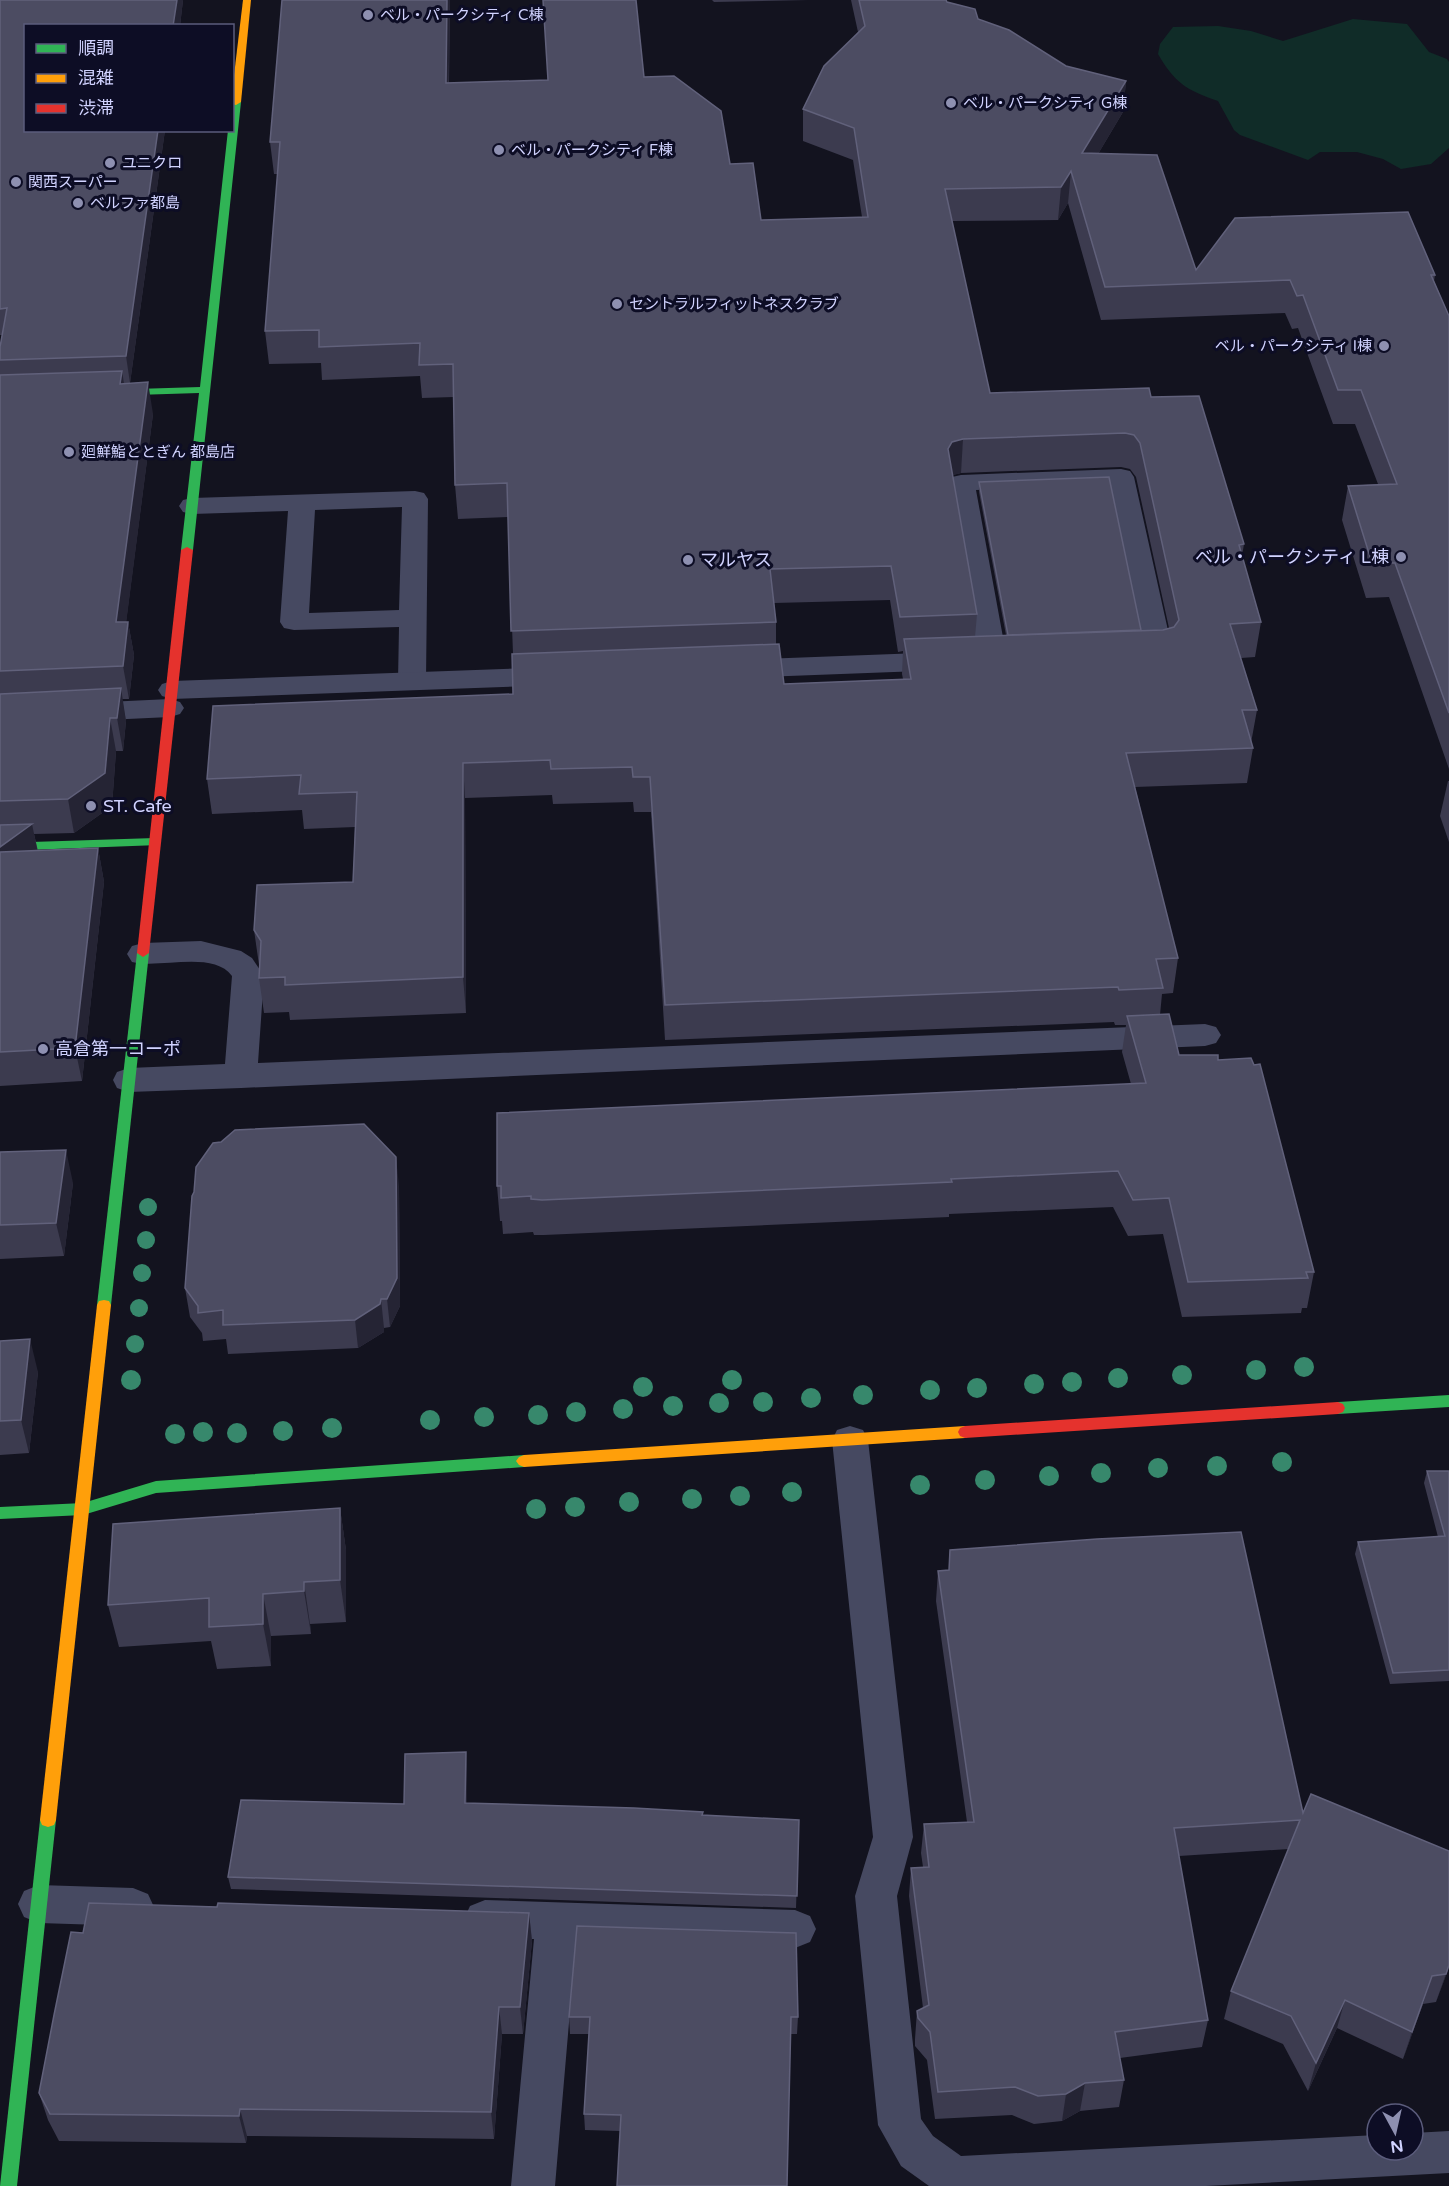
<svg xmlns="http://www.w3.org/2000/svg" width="1449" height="2186" font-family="'Varela Round','Noto Sans JP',sans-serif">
<rect width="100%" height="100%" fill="#13131f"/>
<path fill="#102c28" d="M1353,19L1407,24L1429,52L1447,59L1449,62V148L1431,164L1401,169L1383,159L1357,152H1320L1308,160L1240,135L1234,130L1218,101C1186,90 1175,83 1158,54L1160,44L1173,27L1218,26L1251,31L1283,41Z"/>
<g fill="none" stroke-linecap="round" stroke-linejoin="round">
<g fill="#464961" fill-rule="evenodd">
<path d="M415,491L424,493L428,499L426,681L422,687L412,690L402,687L398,681L399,627L294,630L284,628L280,622L288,511L192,514L183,512L179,506L183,500L192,498ZM402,507L399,610L309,613L315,510Z"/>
<path d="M201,941L241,951L252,958L264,976L258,1063L1205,1024L1216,1027L1221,1035L1216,1043L1205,1046L241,1088L129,1092L117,1088L113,1080L117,1072L129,1068L225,1064L232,976C213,950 160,969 132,962L127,954L132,946L143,943Z"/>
<polygon points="850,1426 863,1430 868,1440 913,1837 897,1896 921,2119 933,2136 961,2156 1377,2135 1377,2150 1413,2150 1413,2133 1449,2131 1449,2173 1206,2186 929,2186 901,2166 878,2125 855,1896 873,1837 832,1440 837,1430"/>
</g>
<g fill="#464961" fill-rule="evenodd">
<polygon points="1121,469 1130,471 1134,477 1173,653 1169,659 1159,662 1127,659 1123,653 1127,647 1143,644 1110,485 976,490 1007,659 1003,665 993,668 983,665 979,659 948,483 952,477 961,475"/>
<polygon points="947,652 957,655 961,661 957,667 947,670 738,678 728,675 724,669 728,663 738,660"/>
<polygon points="558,667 568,670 572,676 568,682 558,685 172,699 162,696 158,690 162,684 172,681"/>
<polygon points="170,699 180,702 184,708 180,714 170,717 0,725 0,707"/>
<polygon points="39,1885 133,1888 148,1894 154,1907 148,1920 133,1926 39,1923 24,1917 18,1904 24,1891"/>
<polygon points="485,1900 795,1910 810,1916 816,1929 810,1942 795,1948 576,1941 555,2186 511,2186 534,1939 485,1938 470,1932 464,1919 470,1906"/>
</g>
<g fill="#30b455" fill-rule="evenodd">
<polygon points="236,99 241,102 193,550 187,553 181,550 199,393 104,396 99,393 104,390 200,387 228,130 232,130 232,100"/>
<polygon points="155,838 159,839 161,842 159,845 0,851 0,843"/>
<polygon points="143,949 149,953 111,1305 109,1309 99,1309 97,1305 137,953"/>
<polygon points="1449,1395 1449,1407 1338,1414 1333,1412 1331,1408 1333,1404 1338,1402"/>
<polygon points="524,1455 529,1457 532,1461 529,1465 524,1467 156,1493 83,1515 0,1519 0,1507 83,1503 156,1481"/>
<polygon points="48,1813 54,1815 56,1820 17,2186 0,2186 40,1820 42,1815"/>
</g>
<g fill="#ff9f0a" fill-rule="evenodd">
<polygon points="243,0 251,0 241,102 236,105 232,104 232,92"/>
<polygon points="104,1300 109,1301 111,1305 56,1820 54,1825 48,1827 42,1825 40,1820 97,1305 99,1301"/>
<polygon points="965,1426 970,1428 972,1432 970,1436 965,1438 524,1467 519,1465 516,1461 519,1457 524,1455"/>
</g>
<g fill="#e5322d" fill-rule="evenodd">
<polygon points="187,547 193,550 149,953 143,957 137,953 181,550"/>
<polygon points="1338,1402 1343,1404 1345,1408 1343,1412 1338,1414 965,1438 960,1436 958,1432 960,1428 965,1426"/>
</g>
</g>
<g fill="#37886c">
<circle cx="148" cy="1207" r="9"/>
<circle cx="146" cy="1240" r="9"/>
<circle cx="142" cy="1273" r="9"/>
<circle cx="139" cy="1308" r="9"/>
<circle cx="135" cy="1344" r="9"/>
<circle cx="1304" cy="1367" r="10"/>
<circle cx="1256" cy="1370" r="10"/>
<circle cx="1182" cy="1375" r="10"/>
<circle cx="1118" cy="1378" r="10"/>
<circle cx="131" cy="1380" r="10"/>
<circle cx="732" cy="1380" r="10"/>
<circle cx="1072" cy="1382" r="10"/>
<circle cx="1034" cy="1384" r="10"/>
<circle cx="643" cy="1387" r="10"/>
<circle cx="977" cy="1388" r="10"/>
<circle cx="930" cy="1390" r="10"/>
<circle cx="863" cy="1395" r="10"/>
<circle cx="811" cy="1398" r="10"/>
<circle cx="763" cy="1402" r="10"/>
<circle cx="719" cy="1403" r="10"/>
<circle cx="673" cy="1406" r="10"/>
<circle cx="623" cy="1409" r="10"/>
<circle cx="576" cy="1412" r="10"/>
<circle cx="538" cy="1415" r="10"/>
<circle cx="484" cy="1417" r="10"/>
<circle cx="430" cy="1420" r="10"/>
<circle cx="332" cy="1428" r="10"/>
<circle cx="283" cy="1431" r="10"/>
<circle cx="203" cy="1432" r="10"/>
<circle cx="237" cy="1433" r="10"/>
<circle cx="175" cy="1434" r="10"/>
<circle cx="1282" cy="1462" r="10"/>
<circle cx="1217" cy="1466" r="10"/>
<circle cx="1158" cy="1468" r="10"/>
<circle cx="1101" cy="1473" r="10"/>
<circle cx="1049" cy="1476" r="10"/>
<circle cx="985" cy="1480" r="10"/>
<circle cx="920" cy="1485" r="10"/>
<circle cx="792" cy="1492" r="10"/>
<circle cx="740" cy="1496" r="10"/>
<circle cx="692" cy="1499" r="10"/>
<circle cx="629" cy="1502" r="10"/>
<circle cx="575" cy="1507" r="10"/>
<circle cx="536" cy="1509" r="10"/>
</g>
<g fill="#3c3b4f" fill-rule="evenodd">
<polygon points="0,0 183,0 180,26 26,26 165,130 130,383 124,383 153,414 126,622 128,622 134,655 129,699 122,699 126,721 123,751 116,751 112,806 74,833 34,834 38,851 98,848 104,882 82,1081 0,1086 0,360 2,335 0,335"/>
<path d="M450,0L449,83L548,80L543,0L644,77L730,164L761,220L862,217L853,160L803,141V109L858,32L851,0H946L947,2L1066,66L1126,81L1123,112L1098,154L1196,270L1435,275L1434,281L1449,316V769L1389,597L1366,598L1342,520L1348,486L1378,484L1355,424H1333L1298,328L1292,329L1285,313L1101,320L1068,203L1058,220L952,221L990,393L1151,397L1244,544L1242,556L1261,622L1255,657L1241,658L1257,710L1251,743L1253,748L1247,783L1135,787L1178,958L1173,993L1162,994L1160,1015L1179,1055L1218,1060L1314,1272L1307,1308H1302L1301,1313L1182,1317L1163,1234L1128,1236L1113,1207L949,1214V1217L544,1235H534L533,1232L503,1234L502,1221H500L497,1186L1131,1084L1122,1052L1126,1025H1115L1114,1022L665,1040L651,812H634L633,802L553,804L552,795L465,798L466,1013L290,1020L289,1012L264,1013L259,978V965L254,930L353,882L355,827L304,829L302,810L212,814L207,779L513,694V654L508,517L458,519L455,485L454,397L422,398L420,376L322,380L321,363L269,364L265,331L278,174H274L270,142ZM1121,467L1130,469L1136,477L1169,628L1163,630H1141L979,482V492L1006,635L975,637L977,614L952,475L961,473ZM890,600L898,652L903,651L902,674L903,679L784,684L776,644V622L774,603Z"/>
<polygon points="712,0 808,0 714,2"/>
<polygon points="1448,781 1449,781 1449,842 1440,816"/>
<polygon points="0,1152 73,1183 64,1256 0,1259"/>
<polygon points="399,1186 400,1306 390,1327 384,1328 384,1332 358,1348 228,1354 226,1339 203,1341 202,1333 190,1317 185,1288"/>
<polygon points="0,1341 38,1372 29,1453 0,1455"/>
<polygon points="1427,1471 1449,1471 1449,1681 1390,1684 1355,1554 1358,1542 1438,1537 1424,1483"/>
<polygon points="340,1508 346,1550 346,1622 310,1624 311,1634 271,1636 271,1666 217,1669 211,1641 119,1647 108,1605"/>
<polygon points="950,1550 1303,1813 1449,1967 1436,2002 1423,2004 1403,2059 1337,2028 1308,2091 1283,2044 1224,2019 1231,1991 1289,1849 1179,1856 1208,2020 1202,2047 1120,2058 1124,2080 1119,2107 1080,2111 1062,2121 1034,2124 1012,2115 935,2119 927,2060 915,2046 915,2039 917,2011 923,2008 909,1896 911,1868 923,1867 921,1853 924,1824 967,1822 936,1601 938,1571 949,1570"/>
<polygon points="467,1764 467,1803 799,1820 796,1908 231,1889 228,1877 404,1804"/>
<polygon points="217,1907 529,1913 532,1941 523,2034 502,2034 494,2139 247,2136 246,2143 59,2141 48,2120 39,2093 83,1933"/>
<polygon points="569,2017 798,2017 797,2034 791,2034 620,2131 585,2130 584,2114 589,2034 570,2034"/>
</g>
<g fill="#252434">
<polygon points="177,0 183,0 180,26 173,26"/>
<polygon points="447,0 450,0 448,114 446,83"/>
<polygon points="1126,81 1123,112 1079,186 1082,153"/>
<polygon points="158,130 165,130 130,383 126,356"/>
<polygon points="1071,171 1068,203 1058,220 1061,187"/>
<polygon points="122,371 127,403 120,384"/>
<polygon points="148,382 153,414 122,655 116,622"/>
<polygon points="963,439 961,473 950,476 948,449 952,442"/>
<polygon points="128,622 134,655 129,699 123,666"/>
<polygon points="121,688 126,721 123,751 117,718"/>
<polygon points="110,718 116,751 112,806 74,833 68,799"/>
<polygon points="463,763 465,798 466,1013 463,977"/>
<polygon points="32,824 39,858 0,886 0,847"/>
<polygon points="98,848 104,882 82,1081 75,1048"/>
<polygon points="66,1150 73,1183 64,1256 56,1223"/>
<polygon points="396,1157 399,1186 400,1306 390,1327 387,1299"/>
<polygon points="381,1299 384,1328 384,1332 358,1348 355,1320"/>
<polygon points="30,1339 38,1372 29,1453 21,1420"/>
<polygon points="340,1508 346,1550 346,1622 340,1580"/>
<polygon points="304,1582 310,1624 311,1634 304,1591"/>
<polygon points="263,1594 271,1636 271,1666 263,1624"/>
<polygon points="466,1752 467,1764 467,1815 465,1803"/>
<polygon points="529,1913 532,1941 523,2034 520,2007"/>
<polygon points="1449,1965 1449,1967 1436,2002"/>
<polygon points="1432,1976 1423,2004 1403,2059 1412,2032"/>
<polygon points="1345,2000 1337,2028 1308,2091 1316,2063"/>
<polygon points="499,2007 502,2034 494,2139 491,2112"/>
<polygon points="1085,2083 1080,2111 1062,2121 1066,2094"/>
<polygon points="240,2109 247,2136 246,2143 239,2116"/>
</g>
<g fill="#4c4c62" stroke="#61617b" stroke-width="1.5">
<polygon points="0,0 177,0 173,26 26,26 26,130 158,130 126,356 0,360 0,347 7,308 0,309"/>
<polygon points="282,0 447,0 446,83 548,80 543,0 636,0 644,77 674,76 721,111 730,164 753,163 761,220 868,217 854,128 803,109 824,66 865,26 859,0 946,0 947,2 975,9 978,19 1009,30 1066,66 1126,81 1082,153 1157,155 1196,270 1235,218 1408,212 1435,275 1431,275 1449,316 1449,713 1395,563 1372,563 1348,486 1397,484 1361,390 1338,390 1303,295 1297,296 1290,280 1105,287 1071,171 1061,187 945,189 990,393 1149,388 1151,397 1199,396 1244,544 1239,545 1261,622 1230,624 1257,710 1242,710 1253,748 1126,753 1178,958 1156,959 1163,988 1119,990 1118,987 665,1005 650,777 633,777 632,767 551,769 550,760 463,763 463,977 285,985 285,977 259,978 261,941 254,930 257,885 353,882 357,792 299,794 301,775 207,779 213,706 513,694 512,654 779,644 784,684 911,679 904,639 1163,630 1174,627 1179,620 1140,443 1134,435 1125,433 963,439 952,442 948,449 977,614 900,617 891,566 770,569 776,622 511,631 507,483 455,485 453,364 419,365 420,343 319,347 319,330 265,331 280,142 270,142"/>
<polygon points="122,371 120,384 148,382 116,622 128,622 123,666 0,671 0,375"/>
<polygon points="1109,477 1141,630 1008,635 979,482"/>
<polygon points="121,688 117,718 110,718 105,773 68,799 0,801 0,694"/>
<polygon points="32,824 0,847 0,825"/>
<polygon points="98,848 75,1048 0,1052 0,852"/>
<polygon points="1169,1014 1179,1055 1218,1055 1218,1060 1251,1058 1254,1065 1260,1064 1314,1272 1306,1272 1308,1278 1188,1282 1169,1198 1133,1200 1118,1171 951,1179 952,1182 542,1200 531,1199 531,1196 501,1198 501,1186 497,1186 497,1113 1146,1083 1127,1016"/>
<polygon points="364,1124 396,1157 397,1278 387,1299 381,1299 380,1304 355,1320 223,1325 223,1310 198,1313 198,1306 185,1288 192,1196 194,1192 196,1167 213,1143 221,1142 235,1130"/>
<polygon points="66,1150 56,1223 0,1225 0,1152"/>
<polygon points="30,1339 21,1420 0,1421 0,1341"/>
<polygon points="1427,1471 1449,1471 1449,1670 1393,1673 1358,1542 1445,1536"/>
<polygon points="340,1508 340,1580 304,1582 304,1591 263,1594 263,1624 209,1627 209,1598 108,1605 113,1524"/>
<polygon points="1241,1532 1303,1813 1311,1794 1449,1851 1449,1965 1446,1974 1432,1976 1412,2032 1345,2000 1316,2063 1291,2016 1231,1991 1300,1820 1174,1828 1208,2020 1115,2032 1124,2080 1085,2083 1066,2094 1038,2096 1015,2087 938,2092 930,2032 918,2018 917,2011 929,2005 911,1868 929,1867 924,1824 974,1822 938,1571 949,1570 950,1550 1097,1539"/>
<polygon points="466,1752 465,1803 634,1808 703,1812 702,1815 799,1820 797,1896 228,1877 241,1800 404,1804 405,1754"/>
<polygon points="89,1903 217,1907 218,1903 529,1913 520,2007 499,2007 491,2112 240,2109 239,2116 50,2114 39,2093 54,2015 71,1932 83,1933"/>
<polygon points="577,1926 796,1933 798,2017 791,2017 787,2186 617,2186 621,2115 584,2114 590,2017 569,2017"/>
</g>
<g fill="#8e90b1" stroke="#0d0d25" stroke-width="2">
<circle cx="368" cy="15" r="6"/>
<circle cx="951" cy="103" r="6"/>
<circle cx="499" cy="150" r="6"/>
<circle cx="110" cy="163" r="6"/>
<circle cx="16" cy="182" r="6"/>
<circle cx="78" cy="203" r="6"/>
<circle cx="617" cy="304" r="6"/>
<circle cx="1384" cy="346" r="6"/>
<circle cx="69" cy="452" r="6"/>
<circle cx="1401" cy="557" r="6"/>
<circle cx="688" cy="560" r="6"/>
<circle cx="91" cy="806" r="6"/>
<circle cx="43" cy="1049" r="6"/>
</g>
<g text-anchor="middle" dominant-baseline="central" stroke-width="6" stroke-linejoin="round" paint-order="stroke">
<g font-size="15" fill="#d1d3ff" stroke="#0d0d25" text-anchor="start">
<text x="380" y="15">ベル・パークシティ C棟</text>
<text x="963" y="103">ベル・パークシティ G棟</text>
<text x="511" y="150">ベル・パークシティ F棟</text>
<text x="122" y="163">ユニクロ</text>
<text x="28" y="182">関西スーパー</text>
<text x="90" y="203">ベルファ都島</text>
<text x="629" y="304">セントラルフィットネスクラブ</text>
<text x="1372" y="346" text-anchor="end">ベル・パークシティ I棟</text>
<text x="81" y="452">廻鮮鮨ととぎん 都島店</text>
</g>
<g font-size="18" fill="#d1d3ff" stroke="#0d0d25" text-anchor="start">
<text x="1389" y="557" text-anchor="end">ベル・パークシティ L棟</text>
<text x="700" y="560">マルヤス</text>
<text x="103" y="806">ST. Cafe</text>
<text x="55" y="1049">高倉第一コーポ</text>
</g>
</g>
<rect x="24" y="24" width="210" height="108" fill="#0d0d25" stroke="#5b5c7c" stroke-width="1.5"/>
<rect x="36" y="44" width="30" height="9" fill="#30b455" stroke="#5b5c7c" stroke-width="1.5"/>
<text x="78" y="54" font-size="18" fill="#d1d3ff">順調</text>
<rect x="36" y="74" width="30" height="9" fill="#ff9f0a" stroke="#5b5c7c" stroke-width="1.5"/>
<text x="78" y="84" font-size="18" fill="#d1d3ff">混雑</text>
<rect x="36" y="104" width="30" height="9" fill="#e5322d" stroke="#5b5c7c" stroke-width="1.5"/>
<text x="78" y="114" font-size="18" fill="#d1d3ff">渋滞</text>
<g transform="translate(1395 2132) rotate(172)"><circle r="28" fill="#0d0d25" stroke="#5b5c7c" stroke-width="1.5"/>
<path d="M0-4.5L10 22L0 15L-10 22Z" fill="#8e90b1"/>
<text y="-9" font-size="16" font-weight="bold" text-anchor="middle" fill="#d1d3ff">N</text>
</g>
</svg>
